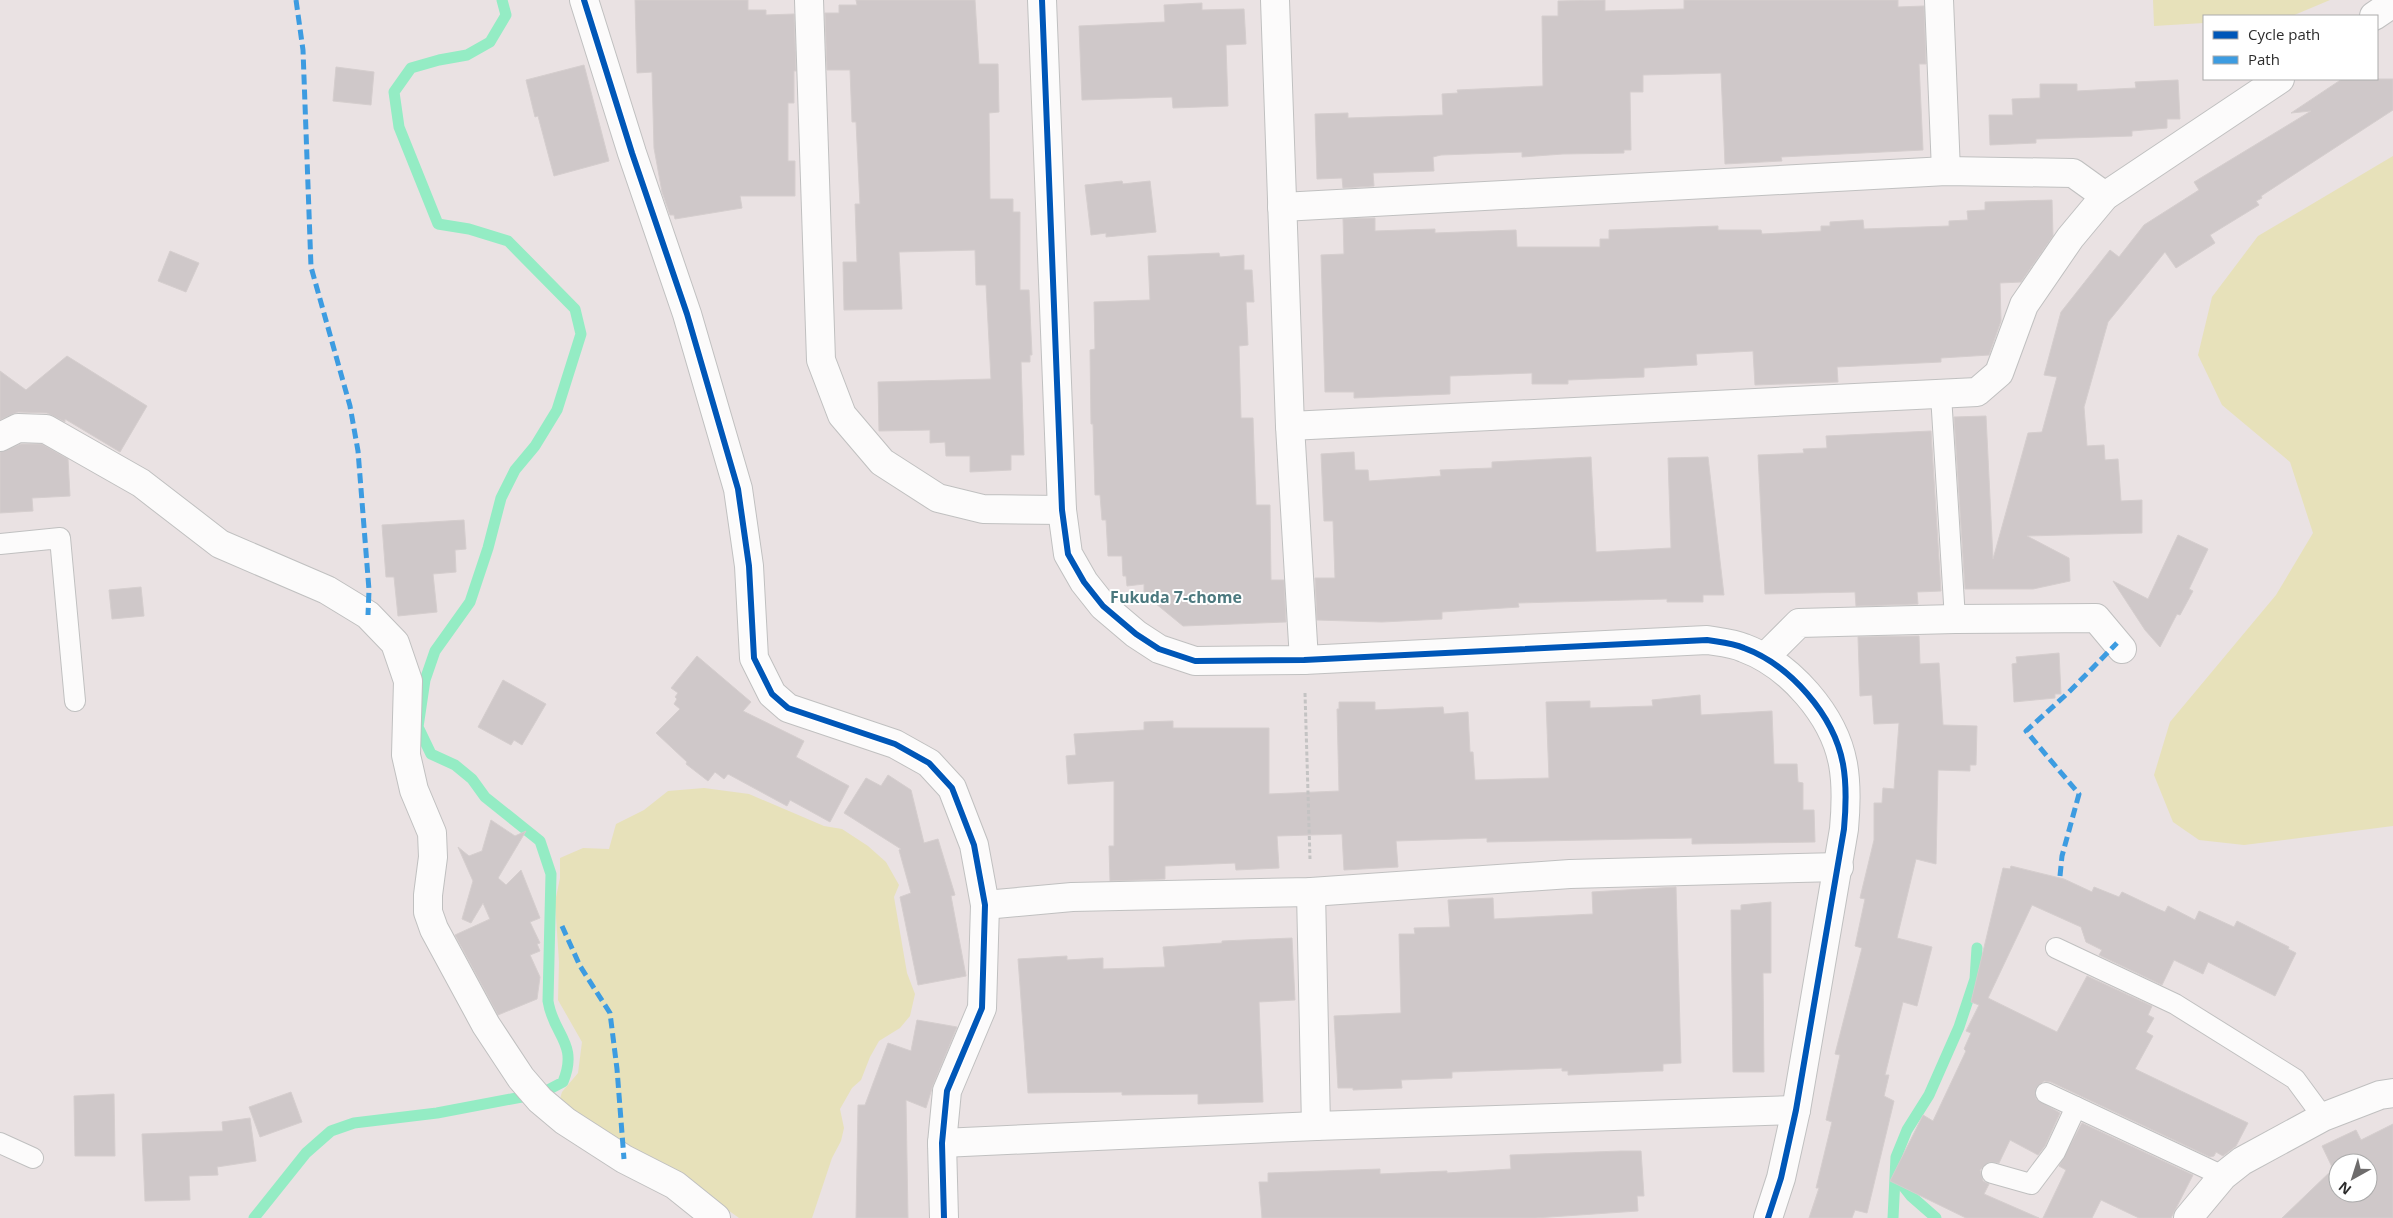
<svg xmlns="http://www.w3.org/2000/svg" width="2393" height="1218" font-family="'Open Sans',sans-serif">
<rect width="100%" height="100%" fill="#eae2e3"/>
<g fill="#e7e1ba">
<polygon points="2153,0 2330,0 2292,16 2204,16 2204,23 2154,26"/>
<polygon points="2393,156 2393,826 2244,845 2199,840 2173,822 2154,775 2170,722 2276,595 2313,533 2290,462 2222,405 2198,355 2212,297 2258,236"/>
<polygon points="704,788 749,794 824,826 842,829 868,846 886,862 899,885 894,897 907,973 915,994 910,1016 900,1028 879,1041 870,1057 861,1080 852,1088 840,1109 844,1128 841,1141 832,1158 812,1218 739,1218 668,1167 558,1105 562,1092 578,1073 582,1042 558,1000 559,962 555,902 560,878 560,858 583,848 609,849 616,824 644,810 668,791"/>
</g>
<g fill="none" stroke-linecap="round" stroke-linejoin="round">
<g stroke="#94ecc4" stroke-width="11">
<path d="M502,0L506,15L490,42L467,55L439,60L411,68L394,92L399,127L438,224L469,229L508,241L575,309L581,334L557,410L535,446L515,470L501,498L488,548L470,602L435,651L425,680L418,727L431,754L455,765L472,779L485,797L540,841L551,874L548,1001C553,1035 579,1043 563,1082L542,1093"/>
<polyline points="1896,1177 1911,1196 1936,1218"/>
<polyline points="254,1218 306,1153 331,1131 354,1123 437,1113 527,1096"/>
<polyline points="1893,1218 1896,1157 1907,1130 1929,1095 1959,1027 1975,979 1977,948"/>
</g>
</g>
<g fill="#cfc8c9" stroke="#d5cece" fill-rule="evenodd">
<polygon points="635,0 748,0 748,10 766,10 766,15 794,14 796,71 794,71 794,103 788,103 788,161 795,161 795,196 740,196 742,208 675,219 674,215 670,215 662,192 654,148 652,72 637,73"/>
<polygon points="856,0 975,0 979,64 998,64 999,112 989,113 990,199 1013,199 1013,212 1020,212 1020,290 1029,290 1032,355 1030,355 1030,362 1021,362 1024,455 1011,455 1011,470 970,472 970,456 946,456 945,442 930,443 930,430 879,431 878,382 991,379 986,285 976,285 975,250 899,252 902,309 844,310 843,262 857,262 855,204 860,204 856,122 852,122 850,70 827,70 825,13 839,13 839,5 857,5"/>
<polygon points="1605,0 1605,11 1684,9 1684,0 1898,0 1898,7 1924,6 1926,64 1919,64 1923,150 1781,157 1782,161 1725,164 1721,73 1643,75 1643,92 1630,92 1631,150 1624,150 1624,153 1563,154 1522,157 1522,152 1441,155 1433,157 1434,171 1373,173 1374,186 1343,188 1342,178 1317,179 1315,114 1348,113 1348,118 1443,115 1442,94 1458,93 1457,90 1543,86 1542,16 1558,16 1558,1"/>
<polygon points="1202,3 1202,10 1244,9 1246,44 1226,45 1228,106 1173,108 1172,97 1082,100 1079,26 1165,22 1164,5"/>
<polygon points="584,65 609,161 554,176 538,116 535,117 526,80"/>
<polygon points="336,67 374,72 371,105 333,101"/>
<polygon points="2342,79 2393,79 2393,110 2261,196 2262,198 2256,201 2259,205 2210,235 2215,243 2176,268 2165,252 2108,322 2084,407 2087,446 2104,445 2105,460 2118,459 2121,501 2142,500 2142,533 2027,536 2069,558 2070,581 2033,589 1965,589 1954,417 1986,416 1993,559 2028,433 2042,432 2057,377 2044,375 2061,312 2110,250 2119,257 2144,225 2199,190 2194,182 2311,111 2291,113"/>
<polygon points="2178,80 2180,119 2167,119 2167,128 2132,131 2132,136 2036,139 2036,143 1990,145 1989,115 2013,115 2012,99 2040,98 2040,84 2077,84 2077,91 2136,88 2135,82"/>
<polygon points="1122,181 1123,184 1150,181 1156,232 1106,237 1106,233 1091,235 1085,185"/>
<polygon points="2052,200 2053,236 2021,282 2000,283 2001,321 1989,355 1941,358 1941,362 1837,367 1838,382 1755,385 1753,351 1696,354 1697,365 1644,368 1644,377 1568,380 1568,384 1532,384 1532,373 1450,376 1450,394 1354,398 1354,392 1325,392 1321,255 1344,254 1343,219 1375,218 1375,231 1435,229 1435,233 1516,230 1517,247 1600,247 1600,239 1609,239 1609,230 1718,226 1718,230 1761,230 1762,234 1821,231 1821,226 1830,226 1830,222 1863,220 1864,229 1949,226 1949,221 1968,220 1967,211 1985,210 1985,202"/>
<polygon points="170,251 199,263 186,292 158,281"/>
<polygon points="1219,253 1220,257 1244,255 1244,270 1252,270 1254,302 1246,302 1248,345 1239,346 1241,418 1253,418 1256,505 1270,505 1271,580 1284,580 1286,622 1183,626 1144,594 1144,584 1127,586 1126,576 1123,576 1122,556 1108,556 1106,520 1102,520 1100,495 1095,495 1093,424 1091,424 1090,350 1095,349 1094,302 1150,300 1148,256"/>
<polygon points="67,356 147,406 120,452 65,419 65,422 47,413 18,412 0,420 0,371 26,390"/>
<polygon points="1931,431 1941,591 1917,592 1918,604 1856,606 1855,592 1765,594 1758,455 1804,453 1803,449 1827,448 1826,436"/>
<polygon points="21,444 42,444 68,459 70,496 32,498 33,511 0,513 0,452"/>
<polygon points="1354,452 1355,470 1368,470 1369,481 1441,476 1440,470 1492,468 1492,462 1591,457 1596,552 1671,548 1668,458 1708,457 1724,595 1703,595 1703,602 1667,602 1667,599 1518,603 1519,607 1442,612 1442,619 1382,622 1317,620 1315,578 1335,578 1333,521 1324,521 1321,454"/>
<polygon points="464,520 466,549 455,550 456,572 433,574 437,612 398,616 394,577 386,577 382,525"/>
<polygon points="2178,535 2208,549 2189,589 2193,591 2180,615 2177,614 2160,647 2145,630 2113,581 2148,599"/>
<polygon points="141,587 144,616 112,619 109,590"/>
<polygon points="1919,636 1920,664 1939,663 1943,725 1977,726 1976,765 1970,765 1970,771 1938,770 1936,864 1916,859 1897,938 1932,947 1917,1006 1903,1002 1885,1075 1889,1075 1884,1096 1894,1101 1867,1213 1855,1210 1852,1218 1809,1218 1819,1188 1816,1188 1832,1122 1826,1120 1840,1055 1835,1054 1862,948 1855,946 1865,899 1860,898 1874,840 1874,803 1882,803 1883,788 1894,789 1899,723 1874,724 1872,695 1860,696 1858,637"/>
<polygon points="2059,653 2061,694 2055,694 2055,698 2014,702 2012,664 2017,663 2016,657"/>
<polygon points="697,656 751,702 743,711 804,741 796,757 849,786 830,822 790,800 787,806 728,774 724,779 715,772 708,781 686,764 687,762 656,733 680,709 674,704 677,699 675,697 678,693 671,688"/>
<polygon points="503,680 546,704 522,745 514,740 511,745 478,727"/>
<polygon points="1700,695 1701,715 1772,711 1774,764 1797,764 1798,782 1803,783 1803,810 1814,810 1815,842 1692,844 1692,838 1487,842 1487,838 1396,841 1398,867 1344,870 1342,834 1277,836 1279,868 1236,870 1235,863 1165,866 1165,879 1110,881 1109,846 1114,846 1114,781 1068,784 1066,756 1076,755 1074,734 1144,730 1144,722 1173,721 1173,728 1269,728 1269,794 1339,791 1337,709 1339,709 1339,702 1375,702 1375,710 1443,707 1444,714 1468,712 1470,752 1473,752 1475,780 1549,778 1546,702 1590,701 1590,708 1653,706 1652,700"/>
<polygon points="888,775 911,790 924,843 938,839 955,895 951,896 966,976 918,985 900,897 911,893 899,850 901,849 844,813 866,778 881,786"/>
<polygon points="491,820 515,836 526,831 498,878 506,885 521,870 540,918 530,922 540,943 537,944 540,951 530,955 540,977 537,999 498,1015 455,935 490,919 483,903 471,923 462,919 473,881 458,847 469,856 482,851"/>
<polygon points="2011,866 2064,879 2092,892 2094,887 2119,897 2122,892 2158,909 2165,912 2168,906 2195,920 2199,911 2234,927 2237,921 2289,947 2288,949 2296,953 2275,996 2208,962 2203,974 2174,960 2162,985 2099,955 2102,950 2086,942 2081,927 2032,905 1988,998 2057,1032 2087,976 2152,1006 2148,1015 2154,1018 2146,1032 2153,1036 2135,1069 2248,1123 2236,1146 2223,1156 2216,1152 2214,1156 2210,1157 2051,1082 2044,1081 2036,1088 2036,1099 2060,1113 2045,1146 2038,1155 2010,1140 1999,1163 1989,1162 1980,1170 1983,1181 1989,1184 1984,1194 2039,1218 1966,1218 1890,1181 1923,1115 1933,1121 1966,1051 1964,1049 1971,1033 1966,1031 1979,1005 1971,1002 2003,868 2010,869"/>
<polygon points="1676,887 1681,1063 1663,1064 1663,1071 1657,1071 1568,1075 1568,1071 1562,1071 1562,1068 1452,1072 1452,1078 1401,1080 1402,1088 1353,1090 1353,1088 1338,1088 1334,1016 1401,1013 1399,934 1415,934 1414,928 1450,927 1448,900 1493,898 1494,919 1593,914 1592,892"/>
<polygon points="1771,902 1771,973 1763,973 1764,1072 1733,1072 1731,910 1741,910 1741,905"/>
<polygon points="1292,938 1295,1000 1259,1002 1263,1102 1198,1104 1198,1094 1122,1095 1122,1092 1028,1093 1018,959 1067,956 1067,960 1103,958 1103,969 1165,967 1163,947 1222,943 1222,941"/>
<polygon points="917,1020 957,1027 933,1085 926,1108 906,1100 908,1218 856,1218 858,1105 865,1105 888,1043 911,1051"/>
<polygon points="291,1092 302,1122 260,1137 249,1107"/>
<polygon points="114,1094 115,1156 75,1156 74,1096"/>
<polygon points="250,1118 256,1161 217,1167 218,1175 189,1176 190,1200 145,1201 142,1134 223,1131 222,1122"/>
<polygon points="2082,1123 2193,1175 2171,1218 2139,1218 2101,1200 2092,1218 2043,1218 2066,1170 2059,1166"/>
<path d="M2393,1124V1218H2282L2333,1169L2322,1146L2356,1130L2361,1140ZM2338,1163H2368V1193H2338Z"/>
<polygon points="1621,1151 1641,1151 1644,1196 1637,1196 1638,1211 1535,1218 1262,1218 1259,1182 1268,1182 1268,1173 1380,1169 1380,1174 1447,1171 1447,1173 1511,1169 1510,1155"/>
</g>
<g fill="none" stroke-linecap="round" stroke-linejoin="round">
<defs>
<g id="service">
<polyline points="1941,395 1955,619"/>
<polyline points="0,544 60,538 75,701"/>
<polyline points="2056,948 2175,1004 2295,1079 2323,1117"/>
<polyline points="2046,1093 2076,1107"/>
<polyline points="0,1143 33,1158"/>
<polyline points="1992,1173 2031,1184 2055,1152 2076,1107 2223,1176"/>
</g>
<g id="minor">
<polyline points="584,0 632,153 687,314 738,489 749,566 754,658 772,694 788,708 895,744 929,763 952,788 974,845 985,905 982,1008 947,1091 942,1143 944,1218"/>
<polyline points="809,0 821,360 842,415 882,462 938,498 983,509 1062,510"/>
<polyline points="1275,0 1290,426 1304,660"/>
<polyline points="1939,0 1946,171"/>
<polyline points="2374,16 2393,3"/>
<polyline points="1282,207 1946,171 2073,173 2105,196"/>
<polyline points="1290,426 1977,392 1999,373 2024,305 2070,238 2105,196 2280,79"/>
<polyline points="0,437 18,428 46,429 141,483 220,544 327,590 368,615 395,643 408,681 406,755 414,790 432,833 433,857 428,895 428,912 434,929 486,1025 521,1078 540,1100 565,1121 624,1159 675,1185 716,1218"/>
<polyline points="1765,657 1799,623 1955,619 2096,618 2122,649"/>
<polyline points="1311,892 1316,1126"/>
<polyline points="985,905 1072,897 1311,892 1570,874 1839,867"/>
<polyline points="942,1143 1316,1126 1796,1110"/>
<polyline points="2188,1218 2223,1176 2242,1161 2323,1117 2380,1095 2393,1093"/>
</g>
<path id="tertiary" d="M1042,0L1062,510L1068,554L1084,582L1103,606L1136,634L1159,649L1195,661L1304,660L1707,640C1719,642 1733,643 1744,648C1790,665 1834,715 1843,764C1847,786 1846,807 1844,829L1796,1110L1781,1178L1768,1218"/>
</defs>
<use href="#service" stroke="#c0c0c0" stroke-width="22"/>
<use href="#minor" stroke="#c0c0c0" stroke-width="30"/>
<use href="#tertiary" stroke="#c0c0c0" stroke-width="30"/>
<polyline stroke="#c4c3c3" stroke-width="3" stroke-dasharray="4 2.5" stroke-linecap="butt" points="1305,693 1310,859"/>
<use href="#service" stroke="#fcfbfb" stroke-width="20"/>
<use href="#minor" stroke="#fcfbfb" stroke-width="28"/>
<use href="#tertiary" stroke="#fcfbfb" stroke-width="28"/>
<g stroke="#3d9ce1" stroke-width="5" stroke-dasharray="10 5" stroke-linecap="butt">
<polyline points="296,0 303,50 311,267 350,406 358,451 369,590 368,615"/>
<polyline points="2060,876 2062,856 2079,794 2026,731 2068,693 2117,643"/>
<polyline points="562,926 580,966 610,1013 617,1069 624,1159"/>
</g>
<defs>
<g id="cycleway">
<polyline points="584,0 632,153 687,314 738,489 749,566 754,658 772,694 788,708 895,744 929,763 952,788 974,845 985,905 982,1008 947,1091 942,1143 944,1218"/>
<path d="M1042,0L1062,510L1068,554L1084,582L1103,606L1136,634L1159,649L1195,661L1304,660L1707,640C1719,642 1733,643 1744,648C1790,665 1834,715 1843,764C1847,786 1846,807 1844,829L1796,1110L1781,1178L1768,1218"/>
</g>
</defs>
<use href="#cycleway" stroke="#fff" stroke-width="9"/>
<use href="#cycleway" stroke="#0057b8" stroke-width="6"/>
</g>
<g text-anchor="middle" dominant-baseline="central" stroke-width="4" stroke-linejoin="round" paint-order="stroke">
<g font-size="16" font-weight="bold" fill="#4b787e" stroke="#fff">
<text x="1176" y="597">Fukuda 7-chome</text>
</g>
</g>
<rect x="2203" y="15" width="175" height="65" fill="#ffffff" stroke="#ababab"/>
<rect x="2213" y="31" width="25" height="8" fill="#0057b8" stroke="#ababab"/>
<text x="2248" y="40" font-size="15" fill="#2c2c2c">Cycle path</text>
<rect x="2213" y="56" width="25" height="8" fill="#3d9ce1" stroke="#ababab"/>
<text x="2248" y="65" font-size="15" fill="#2c2c2c">Path</text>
<g transform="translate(2353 1178) rotate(219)"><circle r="24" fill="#ffffff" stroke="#ababab"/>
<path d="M0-4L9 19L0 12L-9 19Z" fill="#6e6c6c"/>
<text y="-8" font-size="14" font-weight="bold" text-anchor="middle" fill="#2c2c2c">N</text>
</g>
</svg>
